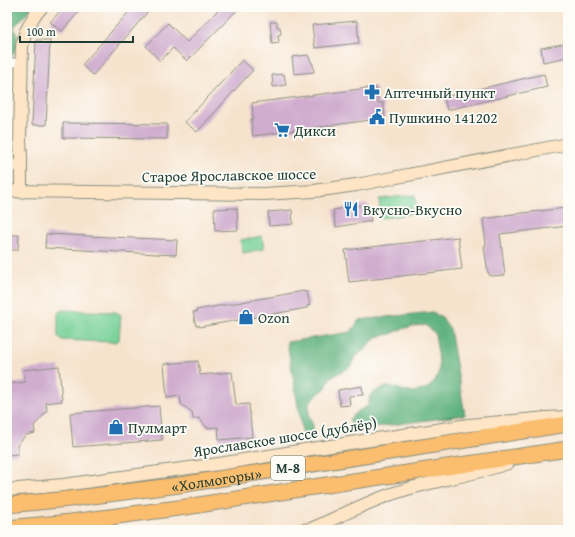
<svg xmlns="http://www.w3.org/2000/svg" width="575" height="537" font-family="'Gentium Book Plus',serif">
<rect width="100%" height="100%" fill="#fdfcf7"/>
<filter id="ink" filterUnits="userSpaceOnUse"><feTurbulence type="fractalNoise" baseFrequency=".025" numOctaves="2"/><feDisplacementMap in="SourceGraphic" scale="8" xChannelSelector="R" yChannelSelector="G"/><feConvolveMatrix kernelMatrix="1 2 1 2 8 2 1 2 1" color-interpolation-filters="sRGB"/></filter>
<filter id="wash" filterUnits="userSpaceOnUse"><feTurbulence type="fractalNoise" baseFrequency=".012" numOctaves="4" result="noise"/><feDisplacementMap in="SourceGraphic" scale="16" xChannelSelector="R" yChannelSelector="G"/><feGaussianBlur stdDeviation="0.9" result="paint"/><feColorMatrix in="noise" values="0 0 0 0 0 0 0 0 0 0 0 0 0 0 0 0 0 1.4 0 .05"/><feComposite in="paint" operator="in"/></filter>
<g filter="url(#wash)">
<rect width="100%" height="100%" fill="#f6e3cd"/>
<g fill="#76d096" stroke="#4a8665">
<polygon points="415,195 417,213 381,218 379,199"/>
<polygon points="262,236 264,249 243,253 240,240"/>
<polygon points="63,310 112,312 116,312 121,315 119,340 115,342 110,342 62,340 58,337 58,314 59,312"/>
</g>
<g fill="#60b27f" stroke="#40785a">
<path d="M15,7H33L14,27C19,39 18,44 13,55H7V18L11,14Z"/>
<path d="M433,312L443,319L450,329L465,415L354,430L349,419L358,411L368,406L370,395C378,390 384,386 393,387C398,388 401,390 405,391C423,394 438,386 439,367C439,356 436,344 435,333L425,325L413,326L402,329L391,334L380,336L371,342L363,351L355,357L350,367L330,378L326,388L317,395L309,403V415L313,426V432L308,435H303L287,342L351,332L359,320Z"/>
</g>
<g id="blocks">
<g fill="#d0adcf">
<polygon points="64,7 83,7 62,31 50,22"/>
<polygon points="133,7 152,7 93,75 82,65"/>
<polygon points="221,7 240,7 187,61 173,48 160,61 146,46 168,23 187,42"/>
<polygon points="357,21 359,43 315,48 312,25"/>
<polygon points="270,22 277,22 277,27 280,27 281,34 278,35 279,43 272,44"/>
<polygon points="36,40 50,40 46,125 32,125"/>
<polygon points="568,43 568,57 543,62 541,48"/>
<polygon points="308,55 313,65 314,72 294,74 292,57"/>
<polygon points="242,60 253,70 197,132 185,122"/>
<polygon points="284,74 286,85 273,87 272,75"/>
<polygon points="544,74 547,87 447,110 444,97"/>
<polygon points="376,87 378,103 383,103 385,118 253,136 251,119 253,119 252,103"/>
<polygon points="63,123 167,124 167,139 63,138"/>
<polygon points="368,204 371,221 336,227 333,210"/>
<polygon points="237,208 238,230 215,231 214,209"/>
<polygon points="566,208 566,209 568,209 568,226 500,234 505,275 490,276 489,273 488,273 484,246 486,245 483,219 505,216 505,215"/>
<polygon points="292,210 293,224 269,226 268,212"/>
<polygon points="46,234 177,240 176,255 45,248"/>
<polygon points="7,235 19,235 18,250 7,250"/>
<polygon points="458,237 462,269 349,282 345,250"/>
<polygon points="304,291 304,292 307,292 310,305 307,306 307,308 199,327 199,325 196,326 193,312 197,312 196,310"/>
<polygon points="198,361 200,375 232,372 236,405 249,404 252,437 219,440 218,427 207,428 199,418 193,419 192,412 181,404 180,396 167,398 164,364"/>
<polygon points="59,366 62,401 46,403 47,411 34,426 35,433 26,435 17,445 18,454 7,455 7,384 25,382 23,370"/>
<polygon points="362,386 363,395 349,396 350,405 340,406 338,390"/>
<polygon points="159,406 162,440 73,447 70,413"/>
</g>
</g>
</g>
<g filter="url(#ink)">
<use href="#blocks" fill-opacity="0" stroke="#8a9080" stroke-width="1"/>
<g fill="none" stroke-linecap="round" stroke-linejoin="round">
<defs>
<polyline id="street" points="7,62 21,63"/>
<g id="secondary">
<polyline points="7,191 264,194 314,191 356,185 568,144"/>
<polyline points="21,192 21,156 20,140 22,46 26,31 34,16 42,7"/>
<polyline points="7,490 63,485 219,464 311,449 469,425 546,418 568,417"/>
<path d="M304,530L311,529C341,516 370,500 401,491C436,480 473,475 508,463"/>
</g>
<g id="highway">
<path id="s1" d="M7,505L69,499L179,485L568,424"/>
<polyline points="7,528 71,522 186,507 300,489 568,449"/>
</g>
</defs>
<use href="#street" stroke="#8a9080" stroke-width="10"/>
<use href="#secondary" stroke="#8a9080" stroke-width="14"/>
<use href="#highway" stroke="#8a9080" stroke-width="17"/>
<use href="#street" stroke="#fff" stroke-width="8"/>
<use href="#secondary" stroke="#fde5c5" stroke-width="12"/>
<use href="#highway" stroke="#fbbd6e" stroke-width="15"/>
</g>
</g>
<defs>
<symbol id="pharmacy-bare" viewBox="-9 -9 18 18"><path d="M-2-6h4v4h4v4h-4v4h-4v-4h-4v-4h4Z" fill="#1f6fb2" stroke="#fdfcf7" stroke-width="2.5" paint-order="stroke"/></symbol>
<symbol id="civic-bare" viewBox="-9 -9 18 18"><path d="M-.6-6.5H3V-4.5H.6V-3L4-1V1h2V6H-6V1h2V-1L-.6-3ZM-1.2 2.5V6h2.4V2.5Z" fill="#1f6fb2" stroke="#fdfcf7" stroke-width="2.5" paint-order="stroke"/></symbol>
<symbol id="supermarket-bare" viewBox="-9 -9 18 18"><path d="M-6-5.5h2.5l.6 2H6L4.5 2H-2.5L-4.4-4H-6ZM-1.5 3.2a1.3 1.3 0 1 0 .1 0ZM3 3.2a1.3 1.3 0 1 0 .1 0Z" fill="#1f6fb2" stroke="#fdfcf7" stroke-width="2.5" paint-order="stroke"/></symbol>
<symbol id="restaurant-bare" viewBox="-9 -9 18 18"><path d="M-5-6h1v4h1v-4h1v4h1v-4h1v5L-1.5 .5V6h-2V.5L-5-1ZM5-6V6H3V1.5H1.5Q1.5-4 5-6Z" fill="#1f6fb2" stroke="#fdfcf7" stroke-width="2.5" paint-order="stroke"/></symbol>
<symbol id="shop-bare" viewBox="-9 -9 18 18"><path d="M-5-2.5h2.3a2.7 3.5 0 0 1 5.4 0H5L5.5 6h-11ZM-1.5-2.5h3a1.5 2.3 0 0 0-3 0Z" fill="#1f6fb2" stroke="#fdfcf7" stroke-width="2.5" paint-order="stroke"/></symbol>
</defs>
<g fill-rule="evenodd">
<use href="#pharmacy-bare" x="361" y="81" width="22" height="22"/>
<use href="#civic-bare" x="366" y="106" width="22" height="22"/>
<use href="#supermarket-bare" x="271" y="119" width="22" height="22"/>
<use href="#restaurant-bare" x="340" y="198" width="22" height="22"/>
<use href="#shop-bare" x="235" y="306" width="22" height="22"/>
<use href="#shop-bare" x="105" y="416" width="22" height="22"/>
</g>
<g text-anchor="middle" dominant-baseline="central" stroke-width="3.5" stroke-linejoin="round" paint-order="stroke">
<rect fill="#fdfcf7" stroke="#62766e" stroke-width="1" x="271" y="456" width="34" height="24" rx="3"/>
<g font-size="14" font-weight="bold" fill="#1f3d34">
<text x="288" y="468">М-8</text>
</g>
<g font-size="15" fill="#1f3d34" stroke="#fdfcf7" text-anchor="start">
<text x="384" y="92">Аптечный пункт</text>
<text x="389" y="117">Пушкино 141202</text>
<text x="294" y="130">Дикси</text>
<text x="363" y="209">Вкусно-Вкусно</text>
<text x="258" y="317">Ozon</text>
<text x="128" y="427">Пулмарт</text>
</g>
<g font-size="15" fill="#1f3d34" stroke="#fdfcf7">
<text transform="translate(229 175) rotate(-1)">Старое Ярославское шоссе</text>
<text transform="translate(285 437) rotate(-9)">Ярославское шоссе (дублёр)</text>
<text stroke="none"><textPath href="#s1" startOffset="211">«Холмогоры»</textPath></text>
</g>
</g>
<rect width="575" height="537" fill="none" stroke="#fdfcf7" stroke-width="24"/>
<path d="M20 36v6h113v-6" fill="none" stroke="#1f3d34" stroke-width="2"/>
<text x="26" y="36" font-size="12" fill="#1f3d34" stroke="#fdfcf7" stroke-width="3" paint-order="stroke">100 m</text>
</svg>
